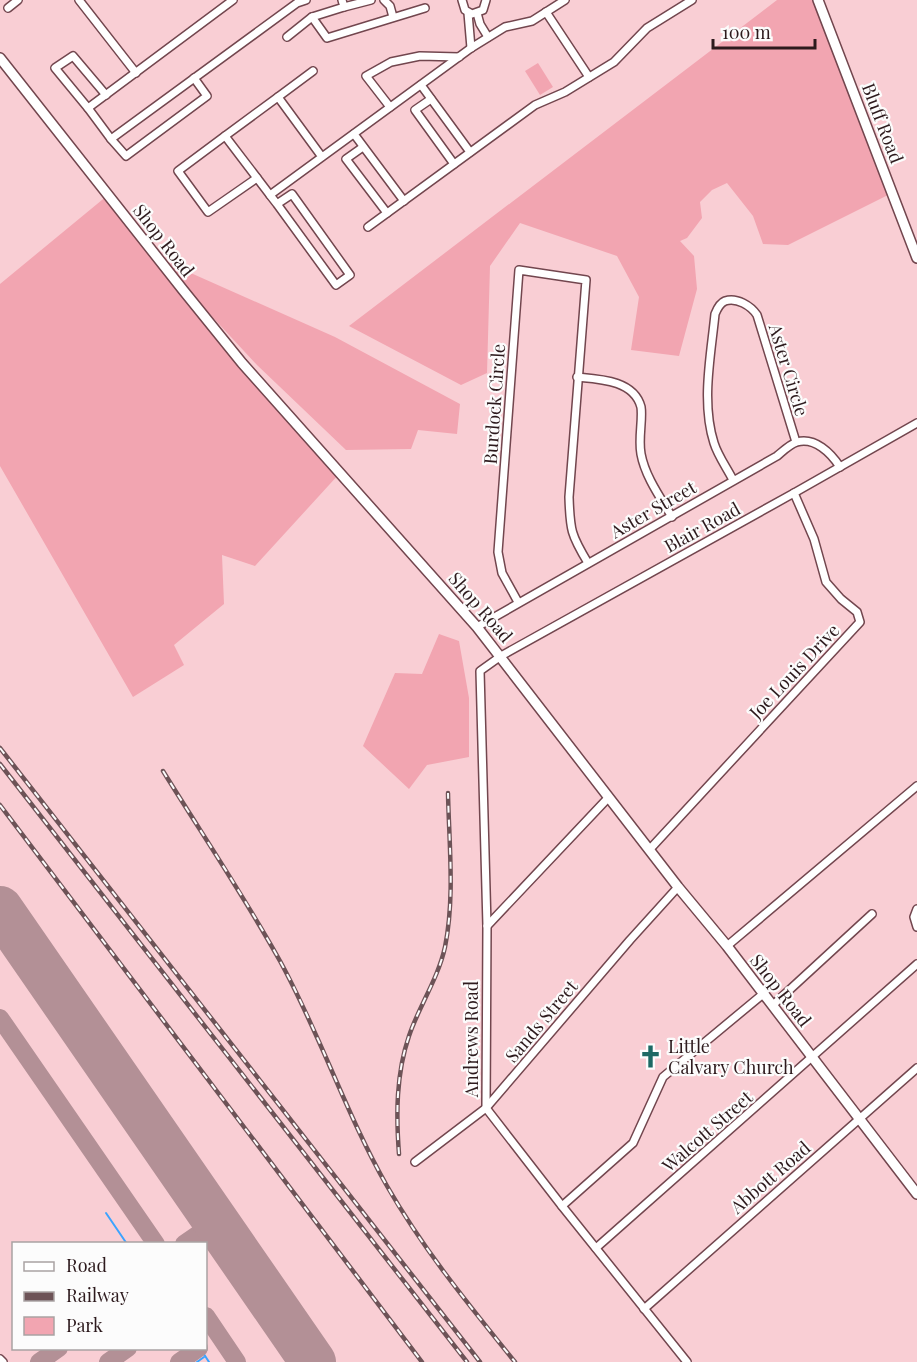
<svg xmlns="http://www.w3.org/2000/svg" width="917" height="1362" font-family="'Playfair Display',serif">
<rect width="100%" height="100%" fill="#f9ced4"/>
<g fill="#f2a5b1">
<polygon points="777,0 818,0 892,193 788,245 763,244 753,216 727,183 712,190 700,202 702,218 687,238 680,241 694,256 697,289 679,356 631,350 639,297 617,256 520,223 490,266 487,373 461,385 349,326"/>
<polygon points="538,63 553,87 540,95 525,71"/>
<polygon points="108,195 157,258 335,337 460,404 457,434 418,430 411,449 346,450 257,365 166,267 340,473 255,566 222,555 224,604 174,645 184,665 133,697 0,466 0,284"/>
<polygon points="439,634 459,641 469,698 469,757 427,765 409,789 363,746 395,673 422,674"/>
</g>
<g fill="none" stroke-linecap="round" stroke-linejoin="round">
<g stroke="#3ca3fe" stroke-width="2">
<polyline points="106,1213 127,1244"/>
<polyline points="200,1348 209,1362"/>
<polyline points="197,1362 204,1357"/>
</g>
<g stroke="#b39096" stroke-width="18">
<polyline points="0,916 3,913"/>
<polyline points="0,1018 156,1244"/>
<polyline points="184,1244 216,1222"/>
<polyline points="206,1316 237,1362"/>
<polyline points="39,1362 59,1348"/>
<polyline points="108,1362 128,1348"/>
<polyline points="179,1362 199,1348"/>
</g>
<polyline stroke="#b39096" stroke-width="46" points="0,909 313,1362"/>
<defs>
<g id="street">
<polyline points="79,0 136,73"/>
<polyline points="233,0 88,108 111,139 297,3 306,0"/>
<polyline points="384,0 390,6 393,17"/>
<polyline points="462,0 465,10 472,14 483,10 486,0"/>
<polyline points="344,7 371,0"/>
<polyline points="8,8 18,0"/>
<polyline points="546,12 589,77"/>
<polyline points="468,13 471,48"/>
<polyline points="477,13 480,24 488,37"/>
<polyline points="312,17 327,38 425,8"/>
<polyline points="287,37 312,17 344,7 342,0"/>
<polyline points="421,85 470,152"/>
<polyline points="278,97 313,71"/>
<polyline points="431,99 415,110 454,164"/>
<polyline points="390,107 366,76 391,62 420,56 459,57"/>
<polyline points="88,108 55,68 73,56 106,95"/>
<polyline points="354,134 404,201"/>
<polyline points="225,136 178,171 208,212 257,178"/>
<polyline points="111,139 126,156 207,96 194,78"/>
<polyline points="363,147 346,159 387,213"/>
<polyline points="322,157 278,97 225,136 270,195 471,48 505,27 532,21 565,0"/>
<polyline points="270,195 277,204 336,285 350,275 292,194 277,204"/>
<polyline points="368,227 535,105 565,92 614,62 647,28 692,0"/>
<path d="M577,377C599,379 634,380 641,407C643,419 638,439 641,454C645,476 660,497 672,517"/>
<path d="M733,480C727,468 718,456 714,443C701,402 711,355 715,314C717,309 720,303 725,301C737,297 751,306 757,315L796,442"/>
<path d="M518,602L502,573L498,552L519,270L586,280L569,497C570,530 571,535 588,563"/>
<path d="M477,627L777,456C782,452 790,444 797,442C815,437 831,453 840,467"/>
<polyline points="650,849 860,622 857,612 841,599 826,582 814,539 794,493"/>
<polyline points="917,909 914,917 917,927"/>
<polyline points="487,926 608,798"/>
<polyline points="727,946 917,786"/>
<polyline points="773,1005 872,914"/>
<polyline points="415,1162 486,1108 630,940 678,887"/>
<polyline points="562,1206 633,1143 663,1077 763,994"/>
<polyline points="596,1248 917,964"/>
<polyline points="644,1309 917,1068"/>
<polyline points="0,1359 3,1362"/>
<polyline points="687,1362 562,1206 486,1108 487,926 480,671 501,656 794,493 917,423"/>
</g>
<g id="secondary">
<polyline points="818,0 917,258"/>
<polyline points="0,58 183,290 242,363 477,627 678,887 727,946 917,1194"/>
</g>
</defs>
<use href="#street" stroke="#72464e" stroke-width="10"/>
<use href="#secondary" stroke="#72464e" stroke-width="12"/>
<use href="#street" stroke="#fff" stroke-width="7"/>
<use href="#secondary" stroke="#fff" stroke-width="9"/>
<defs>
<g id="rail">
<polyline points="0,748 480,1362"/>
<polyline points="0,764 467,1362"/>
<path d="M163,771C202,834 244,896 280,961C320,1034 346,1114 387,1186C423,1249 469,1305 515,1362"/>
<polyline points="0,805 422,1362"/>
<path d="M399,1154C396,1115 396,1074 409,1036C419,1006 438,979 445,947C455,897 449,844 448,793"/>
</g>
</defs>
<use href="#rail" stroke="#6d5357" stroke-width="4.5"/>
<use href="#rail" stroke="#fcfcfc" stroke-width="2" stroke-dasharray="7" stroke-linecap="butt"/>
</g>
<defs>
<symbol id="church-bare" viewBox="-9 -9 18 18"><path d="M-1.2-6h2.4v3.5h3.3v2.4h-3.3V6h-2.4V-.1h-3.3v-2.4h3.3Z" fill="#1d6964" stroke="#fcfcfc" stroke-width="2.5" paint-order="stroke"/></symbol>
</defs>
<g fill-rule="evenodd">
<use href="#church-bare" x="634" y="1040" width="33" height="33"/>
</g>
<g text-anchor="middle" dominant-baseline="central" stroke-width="4.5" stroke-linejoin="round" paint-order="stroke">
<g font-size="18" fill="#2d1a1d" stroke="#fcfcfc">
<text transform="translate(883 123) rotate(69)">Bluff Road</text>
<text transform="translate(164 240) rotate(52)">Shop Road</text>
<text transform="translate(789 370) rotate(73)">Aster Circle</text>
<text transform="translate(494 404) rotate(-86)">Burdock Circle</text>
<text transform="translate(653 509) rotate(-30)">Aster Street</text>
<text transform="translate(702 527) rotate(-29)">Blair Road</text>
<text transform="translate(481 607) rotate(49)">Shop Road</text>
<text transform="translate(794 671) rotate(-47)">Joe Louis Drive</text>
<text transform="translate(781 990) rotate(52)">Shop Road</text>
<text transform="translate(541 1021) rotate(-50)">Sands Street</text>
<text transform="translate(471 1039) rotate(-90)">Andrews Road</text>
<text transform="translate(707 1131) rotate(-41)">Walcott Street</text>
<text transform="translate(770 1177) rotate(-41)">Abbott Road</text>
</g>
<g font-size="18" fill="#2d1a1d" stroke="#fcfcfc" text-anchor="start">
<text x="668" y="1046">Little<tspan x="668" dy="21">Calvary Church</tspan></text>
</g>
</g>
<rect x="12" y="1242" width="195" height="108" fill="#fcfcfc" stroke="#a9a2a3" stroke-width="1.5"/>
<rect x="24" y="1262" width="30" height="9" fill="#ffffff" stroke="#a9a2a3" stroke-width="1.5"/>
<text x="66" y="1272" font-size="18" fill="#2d1a1d">Road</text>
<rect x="24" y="1292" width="30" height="9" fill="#6d5357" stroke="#a9a2a3" stroke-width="1.5"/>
<text x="66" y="1302" font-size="18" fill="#2d1a1d">Railway</text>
<rect x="24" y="1317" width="30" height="18" fill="#f2a5b1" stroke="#a9a2a3" stroke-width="1.5"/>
<text x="66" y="1332" font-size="18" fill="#2d1a1d">Park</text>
<path d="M713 39v9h102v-9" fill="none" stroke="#2d1a1d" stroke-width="3"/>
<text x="722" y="39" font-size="18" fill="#2d1a1d" stroke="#fcfcfc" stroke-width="4.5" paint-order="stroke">100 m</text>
</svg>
